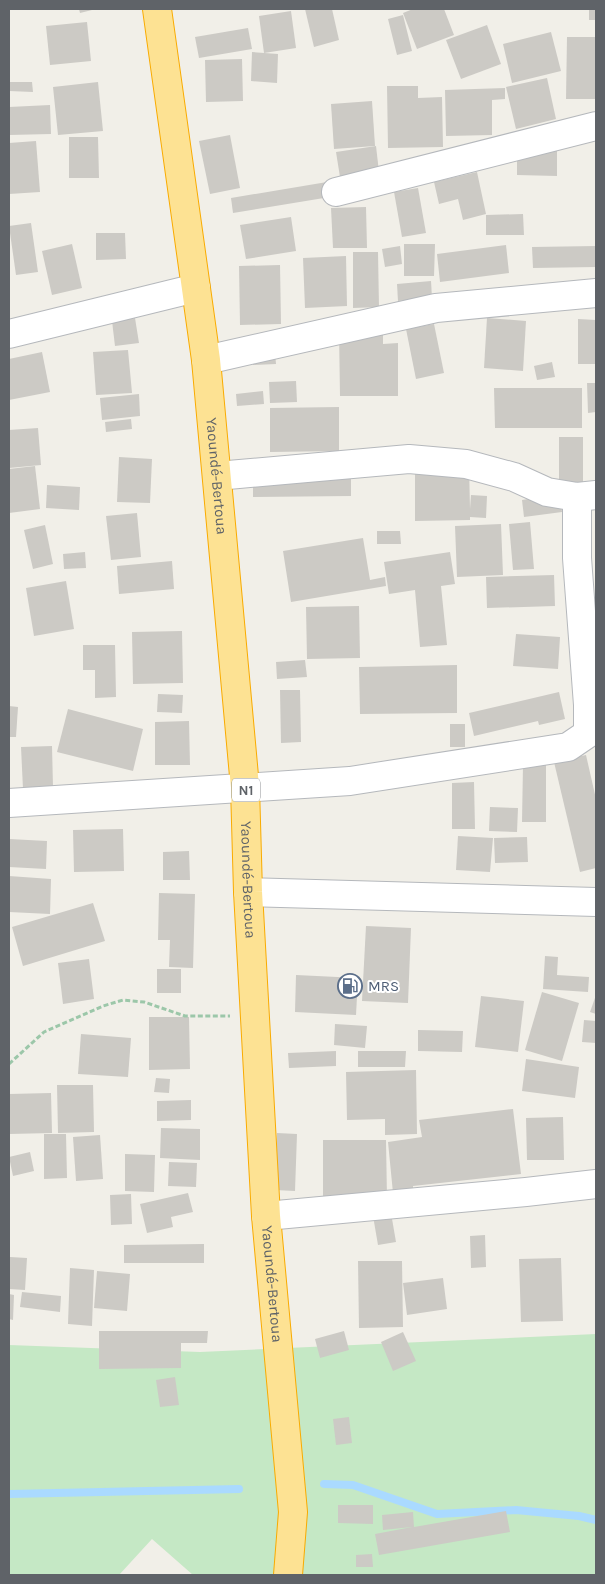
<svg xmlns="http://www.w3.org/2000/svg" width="605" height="1584" font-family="Karla,sans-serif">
<rect width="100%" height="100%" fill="#f1efe8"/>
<polygon fill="#c5e8c5" points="596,1334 596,1575 193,1575 152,1539 119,1575 9,1575 9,1345 200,1352"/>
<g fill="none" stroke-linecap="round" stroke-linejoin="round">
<g stroke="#aadaff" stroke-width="8">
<polyline points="324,1484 353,1485 437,1514 516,1510 579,1516 596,1520"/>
<polyline points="9,1494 239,1489"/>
</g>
</g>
<g fill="#cccac5">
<polygon points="79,9 96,9 80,13"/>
<polygon points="305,9 332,9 339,40 314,47"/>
<polygon points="413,9 444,9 454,35 417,49 403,13"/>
<rect x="589" y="9" width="7" height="11"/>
<polygon points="291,11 296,48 264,53 259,16"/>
<polygon points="403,15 412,51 397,55 388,19"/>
<polygon points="87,22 91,61 50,65 46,26"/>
<polygon points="487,25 501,64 461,79 446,40"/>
<polygon points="248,28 252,49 199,58 195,37"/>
<polygon points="551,32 561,71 512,83 503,44"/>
<polygon points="567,37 596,37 596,99 566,99"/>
<polygon points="252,52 278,54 277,83 251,81"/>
<polygon points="242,59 243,101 206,102 205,60"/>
<polygon points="547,78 556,119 516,129 506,87"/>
<polygon points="9,82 32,82 33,92 9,91"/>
<polygon points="98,82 103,131 58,135 53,87"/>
<polygon points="387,86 418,86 418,98 442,97 443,147 388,148"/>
<polygon points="505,88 505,99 492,100 492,135 446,136 445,90"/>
<polygon points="372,101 375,146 334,149 331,104"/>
<polygon points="50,105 51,134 9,135 9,107"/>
<polygon points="230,135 240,188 210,194 199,141"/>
<polygon points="69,137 98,137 99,178 69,178"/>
<polygon points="36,141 40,192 9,194 9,143"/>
<polygon points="376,146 379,172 340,177 336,152"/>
<polygon points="517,149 557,150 557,176 517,175"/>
<polygon points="477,172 486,214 463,220 458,199 439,204 434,182"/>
<polygon points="327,182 330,197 233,213 231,198"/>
<polygon points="418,188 426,233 402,237 394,192"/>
<polygon points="366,207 367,248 333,248 331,208"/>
<polygon points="523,214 524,235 486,235 486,215"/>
<polygon points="291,217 296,251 246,259 240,225"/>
<polygon points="31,223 38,272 16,275 9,226"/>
<polygon points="96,233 125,233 126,259 96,260"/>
<polygon points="72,244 82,288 52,295 42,251"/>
<polygon points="404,244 435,244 434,276 404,276"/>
<polygon points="506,245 509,273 440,282 437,254"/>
<polygon points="400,246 402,264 385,267 382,249"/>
<polygon points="596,246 596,267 533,268 532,247"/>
<polygon points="353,252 378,252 379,307 353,308"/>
<polygon points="346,256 347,306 305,308 303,258"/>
<polygon points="280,265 281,324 240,325 239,266"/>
<polygon points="431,281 432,298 398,301 397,284"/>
<polygon points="135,318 139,343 115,346 112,321"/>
<polygon points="487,318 526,321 523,371 484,368"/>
<polygon points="578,319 596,320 596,364 578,364"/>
<polygon points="434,324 444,373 416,379 406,329"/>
<polygon points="339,330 383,330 383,344 398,343 398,396 340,396"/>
<polygon points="274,341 276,364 253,365 252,342"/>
<polygon points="128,350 132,393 96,395 93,352"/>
<polygon points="42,352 50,392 9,400 9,359"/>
<polygon points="552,362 555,377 537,380 534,366"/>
<polygon points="296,381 297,402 270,403 269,382"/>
<polygon points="587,383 596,383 596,412 588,413"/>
<polygon points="494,388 582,388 582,428 495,428"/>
<polygon points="263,391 264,404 237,406 236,394"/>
<polygon points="139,394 140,416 102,420 100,398"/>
<polygon points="339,407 339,451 270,452 270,408"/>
<polygon points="131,419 132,429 106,432 105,422"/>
<polygon points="38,428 41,465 9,468 9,430"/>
<rect x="559" y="437" width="24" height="50"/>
<polygon points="119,457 152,459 150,503 117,502"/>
<polygon points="469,465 470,509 471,495 487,496 486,518 470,517 470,520 415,521 415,466"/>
<polygon points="35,466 40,509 9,513 9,469"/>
<polygon points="253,469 351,469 351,496 253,497"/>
<polygon points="47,485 80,487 79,510 46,508"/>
<polygon points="560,494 562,512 524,517 522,500"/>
<polygon points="137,513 141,557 111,560 106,516"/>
<polygon points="530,522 534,569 513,570 509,524"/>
<polygon points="501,524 503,575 457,577 455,526"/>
<polygon points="45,525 53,564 33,569 24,530"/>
<polygon points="377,531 400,531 401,544 377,544"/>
<polygon points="363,538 370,580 385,577 386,586 291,602 283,551"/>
<polygon points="85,552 86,568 64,569 63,554"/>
<polygon points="450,552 455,584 441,586 447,645 420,647 415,590 389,594 384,562"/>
<polygon points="172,561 174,589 119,594 117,566"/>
<polygon points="554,575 555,606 487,608 486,577"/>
<polygon points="66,581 74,629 34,636 26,588"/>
<polygon points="359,606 360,658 307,659 306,607"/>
<polygon points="182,631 183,683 133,684 132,632"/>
<polygon points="516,634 560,637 558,669 513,666"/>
<polygon points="83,645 115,645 116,697 95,698 95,670 83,670"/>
<polygon points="305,660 307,677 277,679 276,662"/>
<polygon points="457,665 457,713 360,714 359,667"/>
<polygon points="280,690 300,690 301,742 281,743"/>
<polygon points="559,692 565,719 539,725 538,721 474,736 469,713"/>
<polygon points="158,694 183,695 182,713 157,712"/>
<polygon points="9,706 18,707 16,737 9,737"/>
<polygon points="68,709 143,729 133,771 57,752"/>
<polygon points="189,721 190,765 155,765 155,722"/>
<rect x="450" y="724" width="15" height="23"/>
<polygon points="52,746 53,787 23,789 21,747"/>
<polygon points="586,755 596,799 596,868 580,872 554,762"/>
<polygon points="523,765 546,765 546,822 522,822"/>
<polygon points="474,782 475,829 452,829 452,783"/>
<polygon points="490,807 518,808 517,832 489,831"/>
<polygon points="123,829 124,871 74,872 73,830"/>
<polygon points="458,836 493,838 490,872 456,870"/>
<polygon points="527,837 528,862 495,863 494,838"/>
<polygon points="9,839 47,841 46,869 9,867"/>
<polygon points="189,851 190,880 163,880 163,852"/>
<polygon points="9,876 51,879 50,914 9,912"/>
<polygon points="159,893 195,894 193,968 169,967 170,940 158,940"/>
<polygon points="93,903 105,941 23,966 12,927"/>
<polygon points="366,926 411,928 408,1003 362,1001"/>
<polygon points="545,956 558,957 557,975 589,977 588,992 543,989"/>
<polygon points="89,959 94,999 63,1004 58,963"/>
<rect x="157" y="969" width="24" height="24"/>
<polygon points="296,975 358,978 356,1015 295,1012"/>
<polygon points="542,992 579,1003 562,1061 525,1050"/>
<polygon points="596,995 596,1014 590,1012"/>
<polygon points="481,996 524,1001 518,1052 475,1047"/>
<polygon points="149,1017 189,1017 190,1069 149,1070"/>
<polygon points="584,1020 596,1021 596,1043 582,1042"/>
<polygon points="335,1024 367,1026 365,1048 334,1045"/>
<polygon points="418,1030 463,1031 462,1052 418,1051"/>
<polygon points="81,1034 131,1038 128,1077 78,1074"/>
<polygon points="336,1051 336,1066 289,1068 288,1053"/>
<polygon points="358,1051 406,1051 405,1067 358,1067"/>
<polygon points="526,1059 579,1067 575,1098 522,1091"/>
<polygon points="416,1070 417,1134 385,1135 385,1119 347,1120 346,1072"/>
<polygon points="156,1078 170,1079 169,1093 154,1092"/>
<polygon points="57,1085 93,1085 94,1132 58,1133"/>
<polygon points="51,1093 52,1133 9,1134 9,1094"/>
<polygon points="191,1100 191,1120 157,1121 157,1101"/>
<polygon points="513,1109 521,1174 413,1186 413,1191 393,1193 388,1142 422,1137 419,1120"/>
<polygon points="563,1117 564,1160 527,1160 526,1118"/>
<polygon points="161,1128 200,1129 200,1160 160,1158"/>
<polygon points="277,1133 297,1134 295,1191 275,1190"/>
<polygon points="44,1134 66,1134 67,1178 44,1179"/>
<polygon points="100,1135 103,1179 76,1181 73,1137"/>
<polygon points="323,1140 386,1140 387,1199 323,1199"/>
<polygon points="30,1152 34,1171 13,1176 9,1157"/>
<polygon points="125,1154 155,1155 154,1192 125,1191"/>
<polygon points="169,1162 197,1163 196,1187 168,1186"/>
<polygon points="188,1193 193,1212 171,1217 173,1227 147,1233 140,1204"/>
<polygon points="131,1194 132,1224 111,1225 110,1195"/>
<polygon points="391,1213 396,1242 378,1245 373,1216"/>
<polygon points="485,1235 486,1267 471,1268 470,1236"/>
<polygon points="204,1244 204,1263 124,1263 124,1245"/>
<polygon points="10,1257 27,1258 25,1290 9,1289"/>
<polygon points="561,1258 563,1321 521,1322 519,1259"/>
<polygon points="358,1261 402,1261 403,1327 359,1328"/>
<polygon points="70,1268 94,1270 92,1326 68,1324"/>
<polygon points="97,1271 130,1274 127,1311 94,1308"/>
<polygon points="443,1278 447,1309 407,1315 403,1283"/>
<polygon points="22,1292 61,1296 60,1312 20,1307"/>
<polygon points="9,1294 14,1295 13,1320 9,1319"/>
<polygon points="99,1331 208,1331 207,1343 181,1343 181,1368 99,1369"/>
<polygon points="344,1331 349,1350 320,1358 315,1339"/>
<polygon points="403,1332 416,1361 393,1371 381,1342"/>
<polygon points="175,1377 179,1405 160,1407 156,1380"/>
<polygon points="349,1417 352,1443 336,1445 333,1419"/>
<polygon points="338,1505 373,1505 373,1524 338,1523"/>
<polygon points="506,1511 510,1532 379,1555 375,1534 412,1527 383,1530 382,1515 413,1512 414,1527"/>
<polygon points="372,1554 373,1567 356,1567 356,1555"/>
</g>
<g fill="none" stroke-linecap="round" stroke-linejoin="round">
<defs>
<g id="minor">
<polyline points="336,192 596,126"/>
<polyline points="9,334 196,288"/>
<polyline points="206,360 436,308 596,293"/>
<polyline points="217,476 409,459 466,464 514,477 547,492 577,497 596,495"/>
<polyline points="577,497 577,558 588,705 588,732"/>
<polyline points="9,803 350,781 568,747 596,728"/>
<polyline points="248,892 596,902"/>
<polyline points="266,1216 526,1192 596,1184"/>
</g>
<g id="highway">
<path id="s1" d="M157,9L206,360L245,787L248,892L266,1216L293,1512L288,1575"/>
</g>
</defs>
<use href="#minor" stroke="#b5b8bc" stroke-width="30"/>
<use href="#highway" stroke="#f9ab00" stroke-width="30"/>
<polyline stroke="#9cc7a9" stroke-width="3" stroke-dasharray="5 2.5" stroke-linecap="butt" points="9,1064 44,1032 103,1006 123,1000 144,1002 185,1016 230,1016"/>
<use href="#minor" stroke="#fff" stroke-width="28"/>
<use href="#highway" stroke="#fde293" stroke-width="28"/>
</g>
<defs>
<symbol id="fuel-ring" viewBox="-11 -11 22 22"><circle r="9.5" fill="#fff" stroke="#5c6f8a" stroke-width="1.5"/><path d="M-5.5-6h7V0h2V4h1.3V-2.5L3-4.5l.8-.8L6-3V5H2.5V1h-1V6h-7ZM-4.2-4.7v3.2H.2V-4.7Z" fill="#5c6f8a"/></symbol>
</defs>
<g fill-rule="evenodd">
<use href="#fuel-ring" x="336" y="972" width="28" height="28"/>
</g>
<g text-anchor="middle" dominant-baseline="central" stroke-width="4" stroke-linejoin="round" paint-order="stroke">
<rect fill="#fff" stroke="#8f9295" stroke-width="1" x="232" y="778.5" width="28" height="23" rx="4"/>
<g font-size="14" font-weight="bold" fill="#5f6368">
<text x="246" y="790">N1</text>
</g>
<g font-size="15" fill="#5f6368" stroke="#fff">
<text stroke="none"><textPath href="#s1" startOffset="471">Yaoundé-Bertoua</textPath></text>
<text stroke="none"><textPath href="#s1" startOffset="876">Yaoundé-Bertoua</textPath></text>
<text stroke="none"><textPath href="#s1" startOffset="1281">Yaoundé-Bertoua</textPath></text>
</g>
<g font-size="15" fill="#4e5e75" stroke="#fff" text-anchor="start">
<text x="368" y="986">MRS</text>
</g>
</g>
<rect width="605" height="1584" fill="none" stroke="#5f6368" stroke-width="20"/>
</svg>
